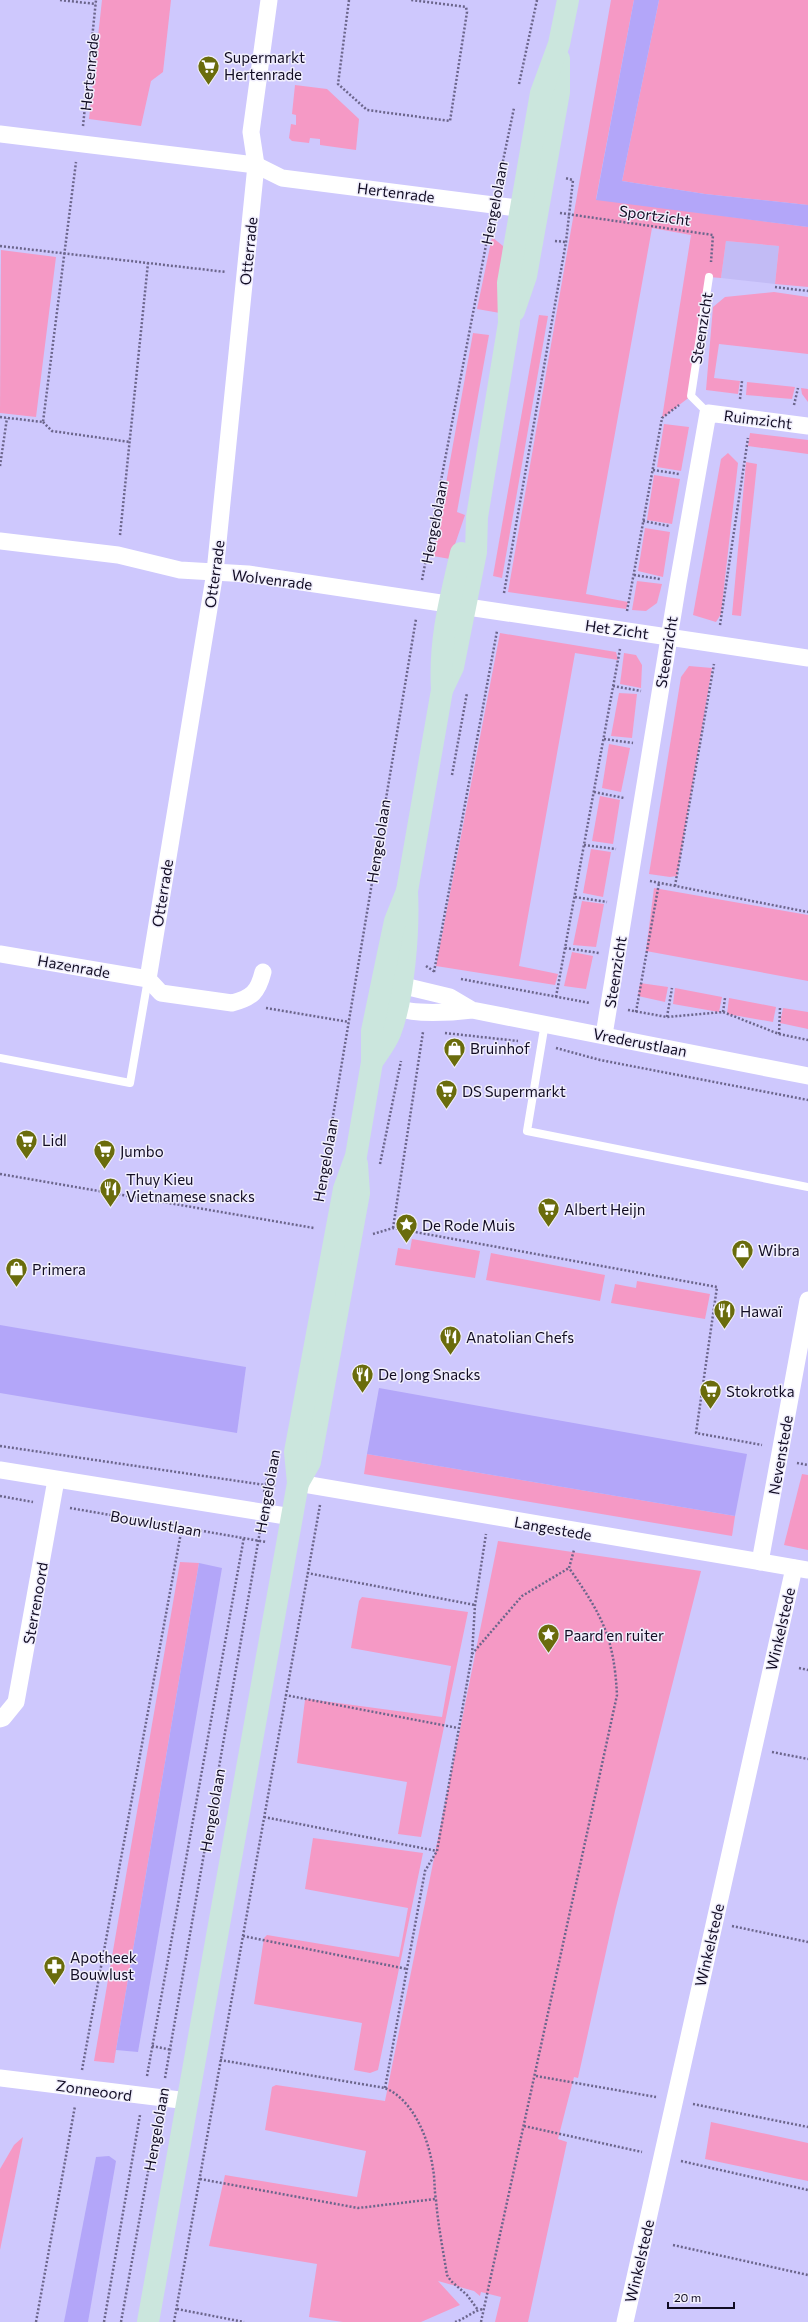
<svg xmlns="http://www.w3.org/2000/svg" width="808" height="2322" font-family="Commissioner,sans-serif">
<rect width="100%" height="100%" fill="#cec8fd"/>
<polygon fill="#c2bbf5" points="726,241 779,246 775,284 721,278"/>
<g fill="#f599c5">
<polygon points="102,0 171,0 163,72 151,81 141,126 89,119"/>
<polygon points="611,0 634,0 596,199 808,227 808,287 775,284 779,246 726,241 721,278 709,277 691,396 662,418 691,235 652,228 586,594 628,602 626,609 508,592"/>
<polygon points="659,0 808,0 808,205 705,194 622,181"/>
<polygon points="295,85 327,89 359,119 356,150 320,145 320,139 310,138 309,143 292,141 289,138 291,124 296,125 296,115 292,114"/>
<polygon points="492,237 503,246 500,313 477,309"/>
<polygon points="1,250 56,257 36,417 0,413"/>
<polygon points="774,292 808,297 808,354 719,344 714,378 740,381 738,394 706,390 713,307 725,297"/>
<polygon points="539,315 548,316 502,578 493,576"/>
<polygon points="473,333 489,335 457,512 465,515 450,559 433,556"/>
<polygon points="747,382 795,387 792,399 746,395"/>
<polygon points="801,388 808,389 808,402 802,394"/>
<polygon points="664,424 689,427 681,471 657,467"/>
<polygon points="750,433 808,440 808,454 748,446"/>
<polygon points="728,453 738,463 721,614 716,622 693,615 721,459"/>
<polygon points="746,462 757,464 741,616 732,615"/>
<polygon points="654,475 680,479 672,524 647,520"/>
<polygon points="645,528 670,532 663,577 638,571"/>
<polygon points="637,581 662,584 657,603 646,611 632,610"/>
<polygon points="500,633 616,652 618,660 575,653 519,966 558,974 555,985 436,966"/>
<polygon points="624,653 636,655 642,665 641,688 620,684"/>
<polygon points="689,666 712,668 677,876 670,877 649,874 681,677"/>
<polygon points="619,693 637,694 632,738 611,736"/>
<polygon points="609,744 630,748 621,792 602,788"/>
<polygon points="600,796 620,800 613,844 592,841"/>
<polygon points="591,849 611,852 603,897 583,893"/>
<polygon points="654,888 808,915 808,981 646,951"/>
<polygon points="582,901 604,904 596,947 573,945"/>
<polygon points="572,952 593,956 586,989 564,986"/>
<polygon points="640,983 668,987 665,1002 638,996"/>
<polygon points="675,988 722,997 719,1012 673,1004"/>
<polygon points="729,998 776,1007 773,1022 727,1014"/>
<polygon points="783,1008 808,1012 808,1029 780,1023"/>
<polygon points="412,1239 480,1251 475,1278 395,1265 398,1248 410,1250"/>
<polygon points="491,1253 605,1275 600,1301 486,1280"/>
<polygon points="637,1281 710,1294 705,1319 611,1303 615,1284 636,1288"/>
<polygon points="367,1454 735,1516 732,1536 364,1474"/>
<polygon points="802,1474 808,1475 808,1550 784,1545"/>
<polygon points="498,1541 701,1571 615,1911 578,2078 574,2077 558,2139 567,2142 528,2322 495,2322 501,2297 481,2292 480,2296 474,2291 438,2281 460,2305 421,2322 343,2322 309,2317 317,2264 209,2246 225,2175 357,2197 366,2151 265,2130 272,2087 276,2085 385,2101"/>
<polygon points="180,1562 199,1563 116,2050 114,2063 94,2061"/>
<polygon points="362,1597 468,1612 421,1837 398,1834 407,1782 297,1763 305,1700 308,1699 442,1717 451,1666 351,1648 359,1601"/>
<polygon points="313,1838 423,1853 378,2070 370,2073 354,2070 362,2023 254,2004 264,1938 267,1935 399,1957 408,1908 305,1889"/>
<polygon points="711,2122 808,2143 808,2181 705,2159"/>
<polygon points="23,2137 0,2250 0,2169 14,2145"/>
</g>
<g fill="#b3a6f9">
<polygon points="634,0 659,0 622,181 705,194 808,205 808,227 596,200"/>
<polygon points="0,1325 246,1367 237,1433 0,1393"/>
<polygon points="379,1388 747,1454 735,1516 367,1454"/>
<polygon points="199,1563 222,1568 138,2052 116,2050"/>
<polygon points="109,2156 116,2161 88,2322 64,2322 96,2157"/>
</g>
<g fill="none" stroke-linecap="round" stroke-linejoin="round">
<g stroke="#6b658b" stroke-width="2.5" stroke-dasharray="2 2" stroke-linecap="butt">
<polyline points="60,0 96,4"/>
<polyline points="349,0 338,84 367,110 450,121 467,12 466,7 411,0"/>
<polyline points="519,84 537,0"/>
<polyline points="83,126 96,0"/>
<polyline points="498,185 514,108"/>
<polyline points="560,213 713,235 711,262"/>
<polyline points="555,241 566,242"/>
<polyline points="0,246 226,272"/>
<polyline points="775,287 808,291"/>
<polyline points="740,399 742,381"/>
<polyline points="794,405 798,388"/>
<polyline points="0,417 43,422 76,162"/>
<polyline points="43,422 52,431 130,442"/>
<polyline points="0,466 7,418"/>
<polyline points="653,470 679,474"/>
<polyline points="643,521 669,526"/>
<polyline points="120,535 148,263"/>
<polyline points="634,575 660,579"/>
<polyline points="422,580 490,224"/>
<polyline points="504,593 566,242 573,180 565,178"/>
<polyline points="627,611 662,418 679,405"/>
<polyline points="720,625 748,438"/>
<polyline points="613,686 641,691"/>
<polyline points="604,739 633,743"/>
<polyline points="452,775 467,693"/>
<polyline points="594,792 624,798"/>
<polyline points="584,845 616,849"/>
<polyline points="650,881 808,912"/>
<polyline points="675,886 714,664"/>
<polyline points="575,897 607,902"/>
<polyline points="565,948 599,953"/>
<polyline points="426,966 435,972"/>
<polyline points="434,972 497,631"/>
<polyline points="461,979 590,1003"/>
<polyline points="556,997 620,649"/>
<polyline points="266,1008 349,1022"/>
<polyline points="628,1010 667,1017 723,1012 779,1034 808,1040"/>
<polyline points="636,1012 659,883"/>
<polyline points="723,1012 725,998"/>
<polyline points="667,1017 672,988"/>
<polyline points="445,1033 518,1041"/>
<polyline points="779,1034 780,1008"/>
<polyline points="556,1048 600,1060 808,1100"/>
<polyline points="380,1164 401,1061"/>
<polyline points="0,1174 314,1228"/>
<polyline points="322,1182 416,619"/>
<polyline points="393,1228 423,1032"/>
<polyline points="373,1234 393,1228 717,1287 696,1433 762,1445"/>
<polyline points="0,1446 265,1485 277,1485"/>
<polyline points="797,1463 808,1465"/>
<polyline points="264,1492 272,1458"/>
<polyline points="0,1496 33,1502"/>
<polyline points="70,1508 266,1542"/>
<polyline points="307,1573 475,1605"/>
<polyline points="472,1654 522,1596 569,1568"/>
<polyline points="799,1668 808,1670"/>
<polyline points="285,1695 458,1728"/>
<polyline points="772,1752 808,1759"/>
<polyline points="264,1817 437,1851"/>
<polyline points="732,1926 808,1942"/>
<polyline points="243,1936 407,1969"/>
<polyline points="152,2046 172,2050"/>
<path d="M220,2060L385,2088C414,2100 429,2140 433,2169C435,2179 434,2189 436,2200C438,2225 443,2250 447,2275L451,2281L467,2295L478,2310"/>
<polyline points="82,2070 182,1527"/>
<polyline points="147,2076 244,1537"/>
<polyline points="536,2076 656,2097"/>
<polyline points="165,2078 260,1531"/>
<polyline points="385,2088 425,1871 437,1851 472,1655 475,1605 486,1534"/>
<polyline points="693,2104 808,2127"/>
<polyline points="524,2126 642,2152"/>
<polyline points="681,2161 808,2190"/>
<polyline points="200,2179 358,2208 435,2199"/>
<polyline points="673,2245 808,2275"/>
<polyline points="177,2309 244,2322"/>
<polyline points="36,2322 75,2106"/>
<polyline points="104,2322 140,2115"/>
<polyline points="121,2322 158,2116"/>
<polyline points="174,2322 320,1505"/>
<path d="M455,2322C465,2319 474,2310 484,2309"/>
<path d="M481,2322L617,1695C614,1637 602,1615 569,1568L574,1550"/>
</g>
<g stroke="#fff" stroke-width="8">
<polyline points="708,413 691,396 709,277"/>
<polyline points="545,1023 527,1131 808,1187"/>
<polyline points="0,1058 130,1083 148,979"/>
</g>
<g stroke="#fff" stroke-width="17">
<polyline points="0,134 256,165 282,178 533,210"/>
<polyline points="0,541 118,555 180,570 248,574 808,658"/>
<polyline points="0,954 148,979"/>
<polyline points="148,979 215,572 256,165 251,132 269,0"/>
<path d="M148,979L161,993L232,1003C252,998 258,992 263,972"/>
<path d="M472,1010L450,997L400,985L380,991C385,996 390,1002 395,1006C409,1016 456,1012 472,1010L808,1076"/>
<polyline points="604,1035 678,583 708,413 808,426"/>
<polyline points="0,1470 292,1517"/>
<polyline points="298,1483 808,1570"/>
<polyline points="760,1562 808,1300"/>
<polyline points="0,1719 3,1718 16,1702 56,1480"/>
<polyline points="0,2078 188,2101"/>
<polyline points="625,2322 794,1568"/>
</g>
<g stroke="#cbe6dd" stroke-width="22">
<polyline points="514,311 526,276 559,92 559,59"/>
<polyline points="442,690 453,667 476,552 477,517 509,323 508,283 541,93 559,44 568,0"/>
<path d="M372,1062C378,1053 386,1043 390,1033C404,997 409,930 407,891L442,690C439,641 450,600 461,553"/>
<polyline points="298,1483 310,1462 359,1193 357,1164"/>
<polyline points="148,2322 298,1483 295,1452 344,1189 356,1156 372,1062 372,1031 388,954 395,921 407,891"/>
</g>
</g>
<defs>
<symbol id="supermarket-pin" viewBox="-11 -11 22 30"><path d="M0 17L-7.5 6A9.5 9.5 0 1 1 7.5 6Z" fill="#6a6c0c" stroke="#f0eefc"/><path d="M-6-5.5h2.5l.6 2H6L4.5 2H-2.5L-4.4-4H-6ZM-1.5 3.2a1.3 1.3 0 1 0 .1 0ZM3 3.2a1.3 1.3 0 1 0 .1 0Z" fill="#fff"/></symbol>
<symbol id="shop-pin" viewBox="-11 -11 22 30"><path d="M0 17L-7.5 6A9.5 9.5 0 1 1 7.5 6Z" fill="#6a6c0c" stroke="#f0eefc"/><path d="M-5-2.5h2.3a2.7 3.5 0 0 1 5.4 0H5L5.5 6h-11ZM-1.5-2.5h3a1.5 2.3 0 0 0-3 0Z" fill="#fff"/></symbol>
<symbol id="restaurant-pin" viewBox="-11 -11 22 30"><path d="M0 17L-7.5 6A9.5 9.5 0 1 1 7.5 6Z" fill="#6a6c0c" stroke="#f0eefc"/><path d="M-5-6h1v4h1v-4h1v4h1v-4h1v5L-1.5 .5V6h-2V.5L-5-1ZM5-6V6H3V1.5H1.5Q1.5-4 5-6Z" fill="#fff"/></symbol>
<symbol id="sight-pin" viewBox="-11 -11 22 30"><path d="M0 17L-7.5 6A9.5 9.5 0 1 1 7.5 6Z" fill="#6a6c0c" stroke="#f0eefc"/><path d="M0-6L1.8-2.2L6-1.7L2.9 1.2L3.7 5.4L0 3.3L-3.7 5.4L-2.9 1.2L-6-1.7L-1.8-2.2Z" fill="#fff"/></symbol>
<symbol id="pharmacy-pin" viewBox="-11 -11 22 30"><path d="M0 17L-7.5 6A9.5 9.5 0 1 1 7.5 6Z" fill="#6a6c0c" stroke="#f0eefc"/><path d="M-2-6h4v4h4v4h-4v4h-4v-4h-4v-4h4Z" fill="#fff"/></symbol>
</defs>
<g fill-rule="evenodd">
<use href="#supermarket-pin" x="196" y="54" width="25" height="34"/>
<use href="#shop-pin" x="442" y="1036" width="25" height="34"/>
<use href="#supermarket-pin" x="434" y="1078" width="25" height="34"/>
<use href="#supermarket-pin" x="14" y="1128" width="25" height="34"/>
<use href="#supermarket-pin" x="92" y="1138" width="25" height="34"/>
<use href="#restaurant-pin" x="98" y="1176" width="25" height="34"/>
<use href="#supermarket-pin" x="536" y="1196" width="25" height="34"/>
<use href="#sight-pin" x="394" y="1212" width="25" height="34"/>
<use href="#shop-pin" x="730" y="1238" width="25" height="34"/>
<use href="#shop-pin" x="4" y="1256" width="25" height="34"/>
<use href="#restaurant-pin" x="712" y="1298" width="25" height="34"/>
<use href="#restaurant-pin" x="438" y="1324" width="25" height="34"/>
<use href="#restaurant-pin" x="350" y="1362" width="25" height="34"/>
<use href="#supermarket-pin" x="698" y="1378" width="25" height="34"/>
<use href="#sight-pin" x="536" y="1622" width="25" height="34"/>
<use href="#pharmacy-pin" x="42" y="1954" width="25" height="34"/>
</g>
<g text-anchor="middle" dominant-baseline="central" stroke-width="3" stroke-linejoin="round" paint-order="stroke">
<g font-size="15" fill="#110c23" stroke="#f0eefc" text-anchor="start">
<text x="224" y="57">Supermarkt<tspan x="224" dy="17">Hertenrade</tspan></text>
<text x="470" y="1048">Bruinhof</text>
<text x="462" y="1091">DS Supermarkt</text>
<text x="42" y="1140">Lidl</text>
<text x="120" y="1151">Jumbo</text>
<text x="126" y="1179">Thuy Kieu<tspan x="126" dy="17">Vietnamese snacks</tspan></text>
<text x="564" y="1209">Albert Heijn</text>
<text x="422" y="1225">De Rode Muis</text>
<text x="758" y="1250">Wibra</text>
<text x="32" y="1269">Primera</text>
<text x="740" y="1311">Hawaï</text>
<text x="466" y="1337">Anatolian Chefs</text>
<text x="378" y="1374">De Jong Snacks</text>
<text x="726" y="1391">Stokrotka</text>
<text x="564" y="1635">Paard en ruiter</text>
<text x="70" y="1957">Apotheek<tspan x="70" dy="17">Bouwlust</tspan></text>
</g>
<g font-size="15" fill="#110c23" stroke="#f0eefc">
<text transform="translate(89 72) rotate(-84)">Hertenrade</text>
<text transform="translate(396 192) rotate(7)">Hertenrade</text>
<text transform="translate(494 203) rotate(-79)">Hengelolaan</text>
<text transform="translate(655 215) rotate(8)">Sportzicht</text>
<text transform="translate(248 251) rotate(-84)">Otterrade</text>
<text transform="translate(701 328) rotate(-81)">Steenzicht</text>
<text transform="translate(758 419) rotate(7)">Ruimzicht</text>
<text transform="translate(434 522) rotate(-79)">Hengelolaan</text>
<text transform="translate(214 574) rotate(-82)">Otterrade</text>
<text transform="translate(272 579) rotate(7)">Wolvenrade</text>
<text transform="translate(617 629) rotate(8)">Het Zicht</text>
<text transform="translate(666 652) rotate(-81)">Steenzicht</text>
<text transform="translate(378 841) rotate(-81)">Hengelolaan</text>
<text transform="translate(162 893) rotate(-81)">Otterrade</text>
<text transform="translate(74 966) rotate(10)">Hazenrade</text>
<text transform="translate(615 972) rotate(-81)">Steenzicht</text>
<text transform="translate(640 1042) rotate(11)">Vrederustlaan</text>
<text transform="translate(325 1160) rotate(-80)">Hengelolaan</text>
<text transform="translate(780 1455) rotate(-80)">Nevenstede</text>
<text transform="translate(267 1491) rotate(-80)">Hengelolaan</text>
<text transform="translate(156 1523) rotate(10)">Bouwlustlaan</text>
<text transform="translate(553 1528) rotate(10)">Langestede</text>
<text transform="translate(35 1603) rotate(-80)">Sterrenoord</text>
<text transform="translate(780 1629) rotate(-77)">Winkelstede</text>
<text transform="translate(212 1810) rotate(-80)">Hengelolaan</text>
<text transform="translate(709 1945) rotate(-77)">Winkelstede</text>
<text transform="translate(94 2090) rotate(8)">Zonneoord</text>
<text transform="translate(156 2129) rotate(-80)">Hengelolaan</text>
<text transform="translate(639 2261) rotate(-77)">Winkelstede</text>
</g>
</g>
<path d="M668 2302v6h66v-6" fill="none" stroke="#110c23" stroke-width="2"/>
<text x="674" y="2302" font-size="12" fill="#110c23" stroke="#f0eefc" stroke-width="3" paint-order="stroke">20 m</text>
</svg>
